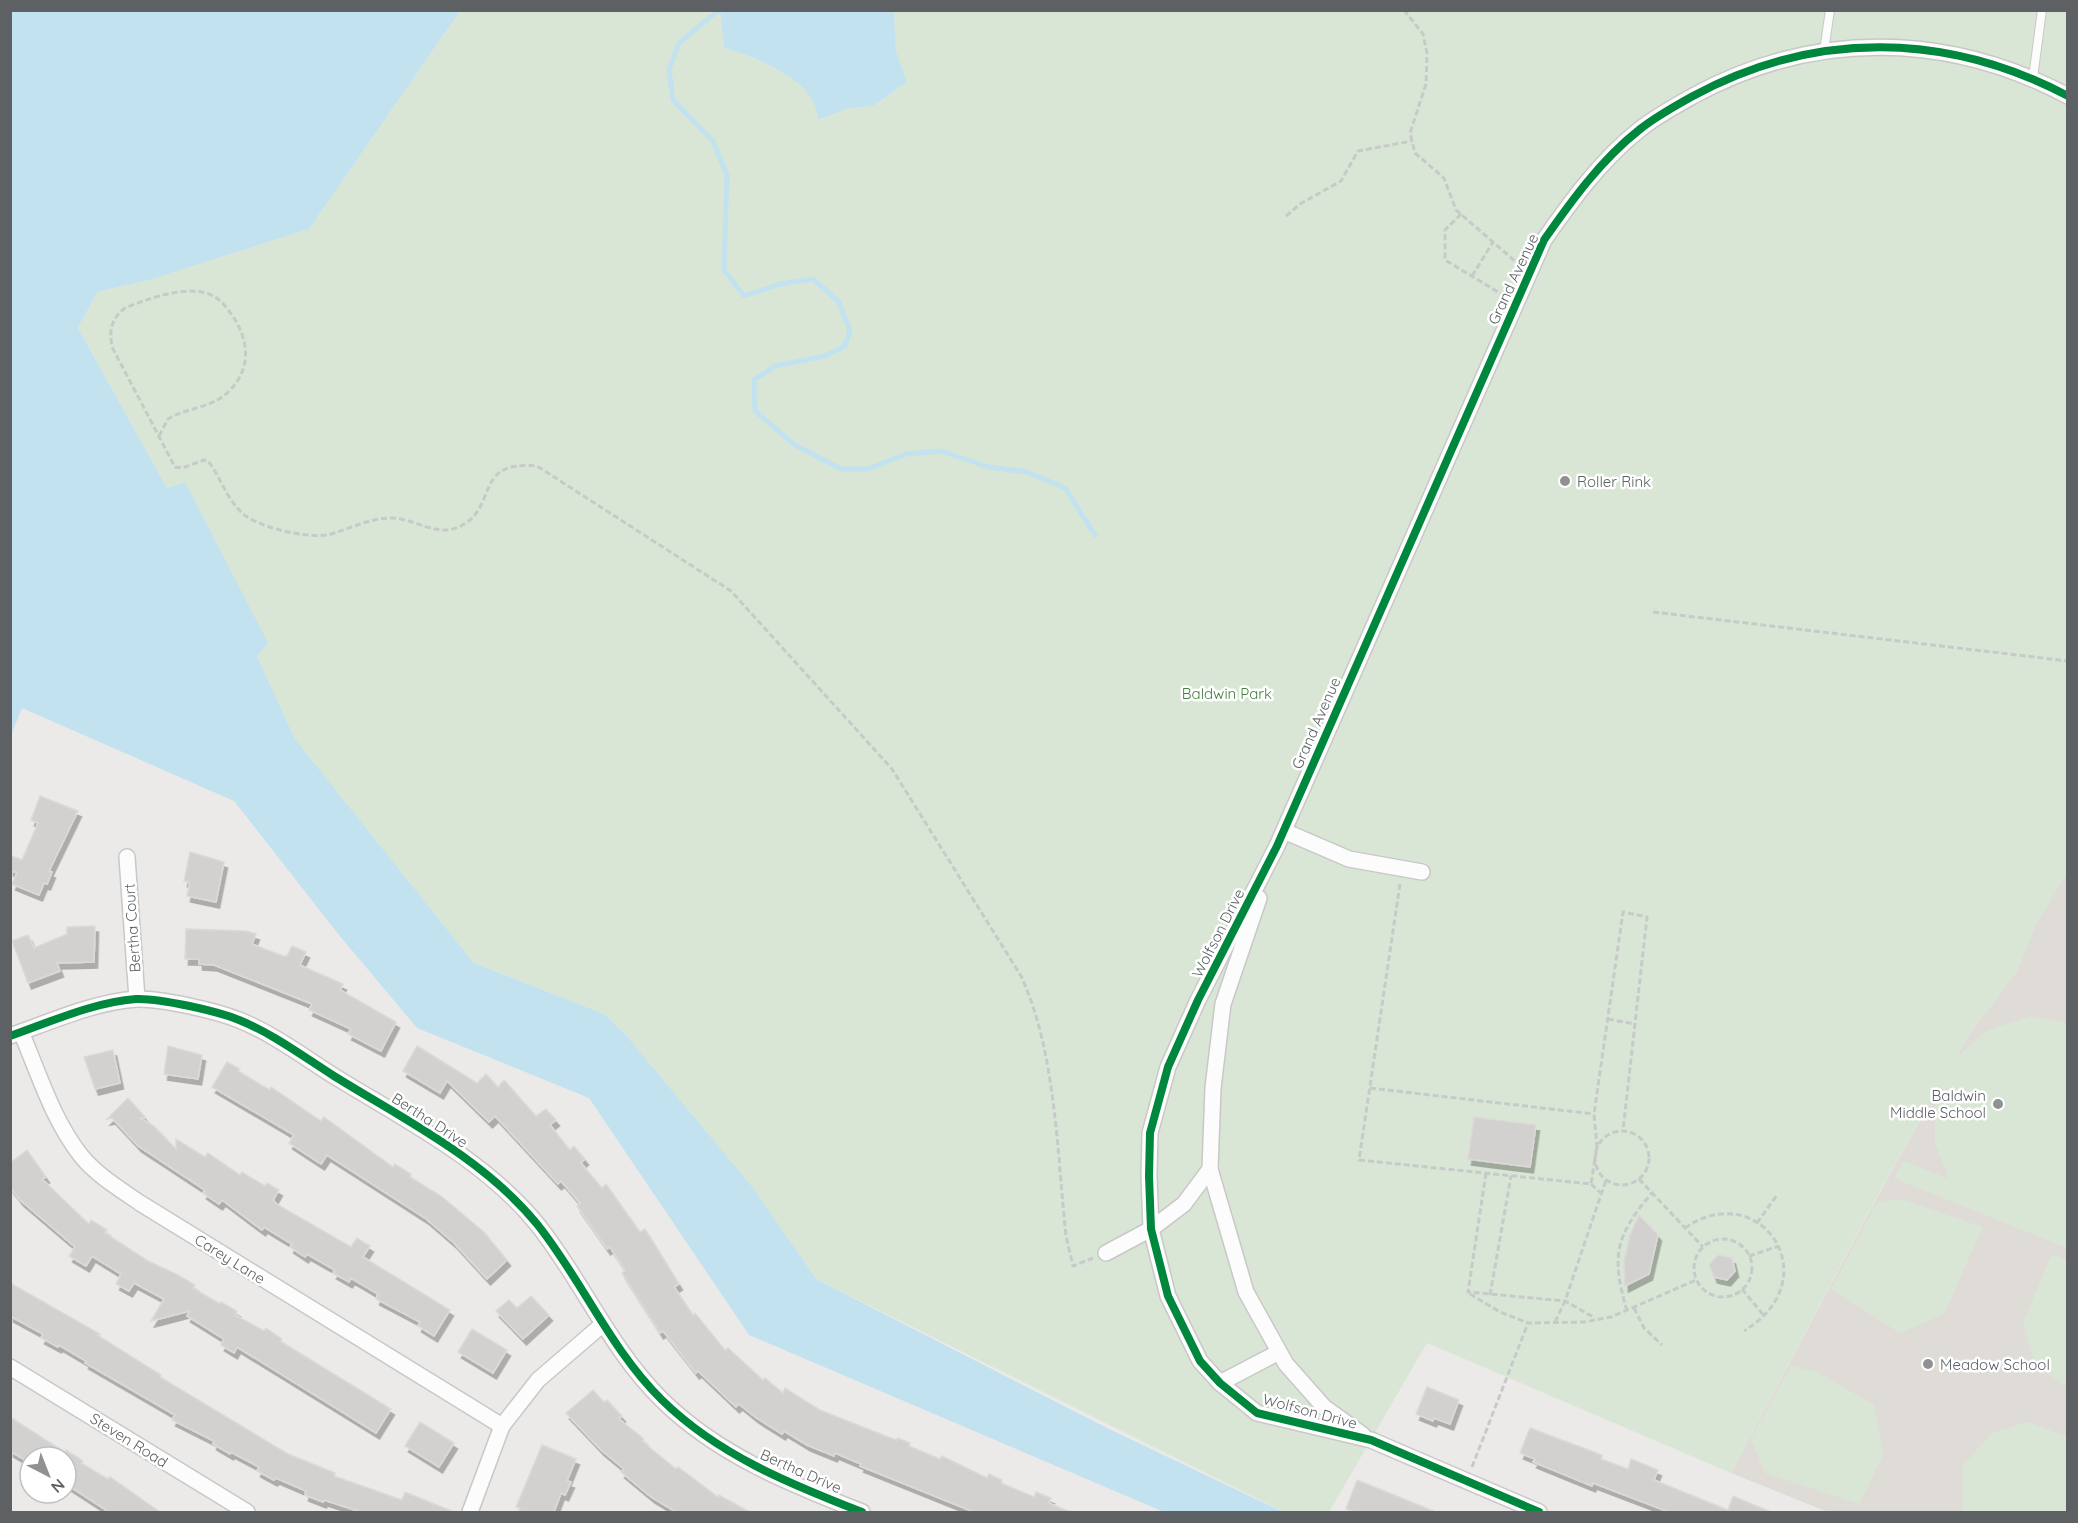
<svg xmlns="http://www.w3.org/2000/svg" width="2078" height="1523" font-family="Quicksand,sans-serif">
<defs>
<filter id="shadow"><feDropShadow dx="3.5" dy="6" stdDeviation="0" flood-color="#0004"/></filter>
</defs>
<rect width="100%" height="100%" fill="#eceae8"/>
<polygon fill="#dfdcd8" points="2067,873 2067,1512 1828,1512 1731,1473 1888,1177 1971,1032 2017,971 2036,923"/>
<g fill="#d9e6d5">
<path d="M460,11H720L724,48C749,54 797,75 811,98C815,104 817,113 820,120L846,109L873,106L907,82L896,51L894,11H2067V873L2036,923L2017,971L1971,1032L1955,1059L1986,1031L2031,1016L2067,1023V1248L1894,1178L1904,1161L1949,1179L1935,1143V1104L1944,1079L1884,1183L1731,1473L1427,1343L1329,1512H1284L816,1279L728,1159L625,1034L604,1014L474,963L295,739L257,656L185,482L167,488L78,328L97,292L149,280L309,229Z"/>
<polygon points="1900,1199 1983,1227 1944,1314 1900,1333 1831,1289 1877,1202"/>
<polygon points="2052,1254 2067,1261 2067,1387 2035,1364 2023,1323"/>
<polygon points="1791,1366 1817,1372 1874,1405 1883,1455 1859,1504 1765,1473 1751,1439"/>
<polygon points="2028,1422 2067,1437 2067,1512 1963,1512 1962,1467 1992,1433"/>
</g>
<g fill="#c2e2f0">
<polygon points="11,10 460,11 309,229 149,280 97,292 78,328 167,488 185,482 268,643 257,656 295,739 474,963 604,1014 625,1034 753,1188 816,1279 1107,1428 1283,1512 1164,1512 749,1335 589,1098 417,1028 339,935 234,801 22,708 11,735"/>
<path d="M720,11H894L896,51L907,82L873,106L846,109L819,120C817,113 815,104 811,98C798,75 749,54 724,48Z"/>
</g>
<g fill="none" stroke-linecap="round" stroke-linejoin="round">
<polyline stroke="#c2e2f0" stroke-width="5" points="719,10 679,43 669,70 673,100 713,141 727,175 724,270 744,296 780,284 813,279 838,301 850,330 845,346 825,356 775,366 754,380 755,411 795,445 841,469 868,469 906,454 941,451 988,467 1027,472 1065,488 1095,535"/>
</g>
<g fill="#d3d1d0" stroke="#dcdad7" stroke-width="1.5" filter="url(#shadow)">
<polygon points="40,796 78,811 49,871 52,872 47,884 44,883 39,895 12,884 17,873 10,870 10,855 22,860 38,823 31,820"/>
<polygon points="190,852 224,862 216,902 187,896 190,882 184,881"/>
<polygon points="95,926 94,962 57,963 60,971 28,983 12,941 28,935 34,948 67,934 67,927"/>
<polygon points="186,929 246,931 256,934 252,944 283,956 287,956 292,946 306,952 300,965 343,984 340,990 396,1022 381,1051 348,1034 351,1029 309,1010 312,1004 214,965 199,964 199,959 185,959"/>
<polygon points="168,1046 202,1055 198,1079 164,1074"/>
<polygon points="417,1046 477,1083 486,1074 498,1087 504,1080 536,1116 546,1109 556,1120 550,1125 570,1150 574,1146 585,1159 581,1163 602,1188 606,1184 640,1232 645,1229 679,1284 674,1287 693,1315 695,1313 725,1350 728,1348 763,1380 765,1378 783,1393 785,1388 820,1410 850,1422 896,1440 898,1438 910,1443 909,1446 940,1459 942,1456 987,1478 989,1474 1002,1480 1001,1483 1034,1497 1036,1492 1051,1498 1049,1503 1070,1512 974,1512 860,1466 861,1464 835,1453 834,1456 807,1445 784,1431 782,1434 755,1417 739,1404 736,1407 698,1371 696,1373 663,1331 660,1333 622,1273 625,1270 610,1247 607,1249 577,1206 580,1203 561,1181 558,1184 495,1116 489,1122 447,1081 440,1093 403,1071"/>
<polygon points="113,1050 120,1083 95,1089 84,1057"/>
<polygon points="227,1062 240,1069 238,1071 270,1090 271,1087 321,1121 324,1117 393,1167 395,1164 411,1174 410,1177 441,1196 484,1232 507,1260 487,1279 454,1243 425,1218 327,1155 321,1164 289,1143 294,1135 212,1087"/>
<polygon points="128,1098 146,1118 140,1118 154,1126 176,1149 176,1139 205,1157 208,1153 240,1175 242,1172 265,1186 267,1183 279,1190 273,1200 278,1205 351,1247 357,1238 370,1246 363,1257 450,1310 434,1336 418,1326 420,1322 376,1299 378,1294 351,1278 349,1282 333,1273 335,1270 307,1254 305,1257 290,1247 292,1244 264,1227 262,1230 222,1200 219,1204 203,1193 205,1190 138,1146 112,1118 107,1119"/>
<polygon points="1474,1117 1536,1125 1530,1167 1468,1159"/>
<polygon points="27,1150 46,1177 42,1179 89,1224 91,1220 107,1230 105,1233 148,1261 178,1275 195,1285 193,1288 220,1304 221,1302 237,1311 235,1315 264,1331 266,1328 282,1339 280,1341 391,1409 376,1433 237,1347 234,1353 221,1345 224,1339 187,1316 190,1311 151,1321 164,1299 134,1283 129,1291 116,1284 121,1274 92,1256 86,1266 69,1256 75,1247 20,1200 10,1187 10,1163"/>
<polygon points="1639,1215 1658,1235 1649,1274 1625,1286 1624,1261 1630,1235"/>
<polygon points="1718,1255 1732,1258 1735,1271 1727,1280 1714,1277 1709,1265"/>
<polygon points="10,1283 100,1334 97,1335 161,1375 160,1377 288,1454 335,1473 334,1476 402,1500 405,1492 454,1512 361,1512 324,1500 323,1502 305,1495 306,1491 276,1478 274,1480 257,1471 259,1467 231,1452 230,1454 213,1444 214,1441 172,1420 175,1415 85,1363 86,1361 59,1345 58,1347 41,1338 43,1334 10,1316"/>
<polygon points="531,1296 549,1315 523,1339 496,1311 509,1300 517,1308"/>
<polygon points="472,1329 507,1350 493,1373 458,1352"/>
<polygon points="1427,1387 1459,1400 1450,1424 1434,1418 1433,1421 1416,1414"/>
<polygon points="593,1390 604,1402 607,1400 622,1416 619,1419 644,1439 642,1441 676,1469 678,1467 718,1497 719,1495 750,1512 676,1512 651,1497 621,1472 624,1469 601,1450 566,1413"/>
<polygon points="10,1417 66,1453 66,1450 83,1461 81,1463 108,1479 110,1477 160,1512 109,1512 66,1484 66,1457 30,1457 30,1463 10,1451"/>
<polygon points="420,1422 454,1443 439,1467 405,1446"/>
<polygon points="1530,1428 1602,1455 1601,1459 1628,1469 1631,1459 1658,1470 1654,1480 1728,1510 1733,1496 1771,1512 1669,1512 1593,1483 1592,1486 1533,1462 1535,1459 1520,1453"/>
<polygon points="542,1445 576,1459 567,1481 571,1482 565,1495 561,1493 554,1512 518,1512 520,1508 516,1507"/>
<polygon points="1357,1480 1436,1512 1356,1512 1346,1509"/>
</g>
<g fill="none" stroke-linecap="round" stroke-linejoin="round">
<defs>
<g id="service">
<polyline points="1824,51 1830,10"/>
<polyline points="2033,78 2042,10"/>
</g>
<g id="minor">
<polyline points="1284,831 1349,859 1422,872"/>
<polyline points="127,857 137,999"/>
<polyline points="1259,898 1223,1004 1213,1088 1210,1169 1246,1292 1286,1364 1324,1407 1363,1435"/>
<path d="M21,1032C39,1074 53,1121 82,1157C98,1176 120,1189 140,1203L502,1426"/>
<path d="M10,1036C50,1022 94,1002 136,999C160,998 217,1011 239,1020C272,1033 304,1057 334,1076C405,1120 484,1159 537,1224C582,1280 610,1349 662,1400C718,1455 790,1484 862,1512"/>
<polyline points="1106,1253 1151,1229 1184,1204 1210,1169"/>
<polyline points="10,1367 247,1512"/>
<polyline points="1220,1383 1279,1352"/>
<polyline points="470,1512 502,1426 538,1380 603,1324"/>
<path d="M1539,1512L1371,1440L1257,1413L1220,1383L1200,1361L1168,1296L1151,1229L1149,1176L1150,1133L1168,1067L1198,1000L1277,846L1544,240C1572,200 1601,160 1639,130C1655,117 1675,106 1693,96C1814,30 1947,32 2068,96"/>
</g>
</defs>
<use href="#service" stroke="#c9c8c7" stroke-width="10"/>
<use href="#minor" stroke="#c9c8c7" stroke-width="18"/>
<g stroke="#c7cac9" stroke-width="3" stroke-dasharray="6 3" stroke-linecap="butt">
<polyline points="1404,10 1423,34 1427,53 1426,84 1410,133 1415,153 1444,178 1456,210 1516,262"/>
<polyline points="1461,214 1445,230 1445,260 1503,295"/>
<polyline points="1286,216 1300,204 1341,181 1358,151 1412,141"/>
<polyline points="1472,276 1493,242"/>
<path d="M159,436L168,419C186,408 210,408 226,394C252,371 250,341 232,315C226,307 220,298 209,294C185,285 147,299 125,308C111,319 109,330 112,347L175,467L182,468L204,460L208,461C220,476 226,497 240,511C254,527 310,540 331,534C352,528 369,518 392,518C419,519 439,541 466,523C496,503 476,460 537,466L731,591L892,769L1021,976C1056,1051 1057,1153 1066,1236L1073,1266L1093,1258"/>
<polyline points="1653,612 2068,661"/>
<polyline points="1400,884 1359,1160 1591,1184 1597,1147 1594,1114 1623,912 1647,917 1623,1130"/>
<polyline points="1608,1019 1634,1024"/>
<polyline points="1370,1088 1594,1114"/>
<circle cx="1622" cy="1158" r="27"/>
<polyline points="1486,1173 1468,1292 1565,1301 1595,1318"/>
<polyline points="1639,1179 1703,1247"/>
<polyline points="1591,1184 1602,1194"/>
<polyline points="1757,1223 1777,1195"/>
<path d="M1685,1228C1759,1176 1831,1278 1744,1331"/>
<circle cx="1723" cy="1268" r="29"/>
<polyline points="1749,1256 1779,1246"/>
<polyline points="1742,1289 1765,1317"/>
<polyline points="1470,1294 1500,1312 1528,1323 1584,1322 1611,1317 1696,1280"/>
<polyline points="1490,1295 1511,1176"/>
<polyline points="1634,1308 1644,1328 1662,1345"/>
<path d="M1627,1311C1611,1256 1615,1236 1652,1193"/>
<polyline points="1555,1322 1565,1301 1606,1180"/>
<polyline points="1472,1467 1528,1323"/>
</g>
<use href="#service" stroke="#fcfcfc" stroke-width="8"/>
<use href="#minor" stroke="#fcfcfc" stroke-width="15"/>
<defs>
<g id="cycleway">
<path d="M10,1036C50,1022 94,1002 136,999C160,998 217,1011 239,1020C272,1033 304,1057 334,1076C405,1120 484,1159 537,1224C582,1280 610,1349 662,1400C718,1455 790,1484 862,1512"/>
<path d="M1539,1512L1371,1440L1257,1413L1220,1383L1200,1361L1168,1296L1151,1229L1149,1176L1150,1133L1168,1067L1198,1000L1277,846L1544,240C1572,200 1601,160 1639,130C1655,117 1675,106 1693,96C1814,30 1947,32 2068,96"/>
</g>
</defs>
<use href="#cycleway" stroke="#fff" stroke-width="11"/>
<use href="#cycleway" stroke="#00873e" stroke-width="8"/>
</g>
<g fill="#909192" stroke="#fff" stroke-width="2">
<circle cx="1565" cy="481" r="6"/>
<circle cx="1998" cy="1104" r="6"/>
<circle cx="1928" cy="1364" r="6"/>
</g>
<g text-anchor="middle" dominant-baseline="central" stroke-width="5" stroke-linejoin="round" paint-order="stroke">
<g font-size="15" fill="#5e6164" stroke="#fff">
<text transform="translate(1513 279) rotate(-65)">Grand Avenue</text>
<text transform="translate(1316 723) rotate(-66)">Grand Avenue</text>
<text transform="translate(132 928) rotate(-94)">Bertha Court</text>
<text transform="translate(1218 933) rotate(-63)">Wolfson Drive</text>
<text transform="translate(430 1120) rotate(33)">Bertha Drive</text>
<text transform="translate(230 1259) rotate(32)">Carey Lane</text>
<text transform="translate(1310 1411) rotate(15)">Wolfson Drive</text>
<text transform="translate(129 1440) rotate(32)">Steven Road</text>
<text transform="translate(801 1471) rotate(24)">Bertha Drive</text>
</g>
<g font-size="15" fill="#5e6164" stroke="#fff" text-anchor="start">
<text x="1577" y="481">Roller Rink</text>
<text x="1986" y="1095" text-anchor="end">Baldwin<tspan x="1986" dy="17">Middle School</tspan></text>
<text x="1940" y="1364">Meadow School</text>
</g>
<g font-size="15" fill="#468041" stroke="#fff">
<text x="1227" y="693">Baldwin Park</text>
</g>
</g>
<rect width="2078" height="1523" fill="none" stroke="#5e6164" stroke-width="24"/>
<g transform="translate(48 1475) rotate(138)"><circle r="28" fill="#ffffff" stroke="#bfc0c1" stroke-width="1.5"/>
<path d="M0-4.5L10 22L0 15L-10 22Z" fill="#909192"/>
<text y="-9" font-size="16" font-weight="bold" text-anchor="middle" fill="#5e6164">N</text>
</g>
</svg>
